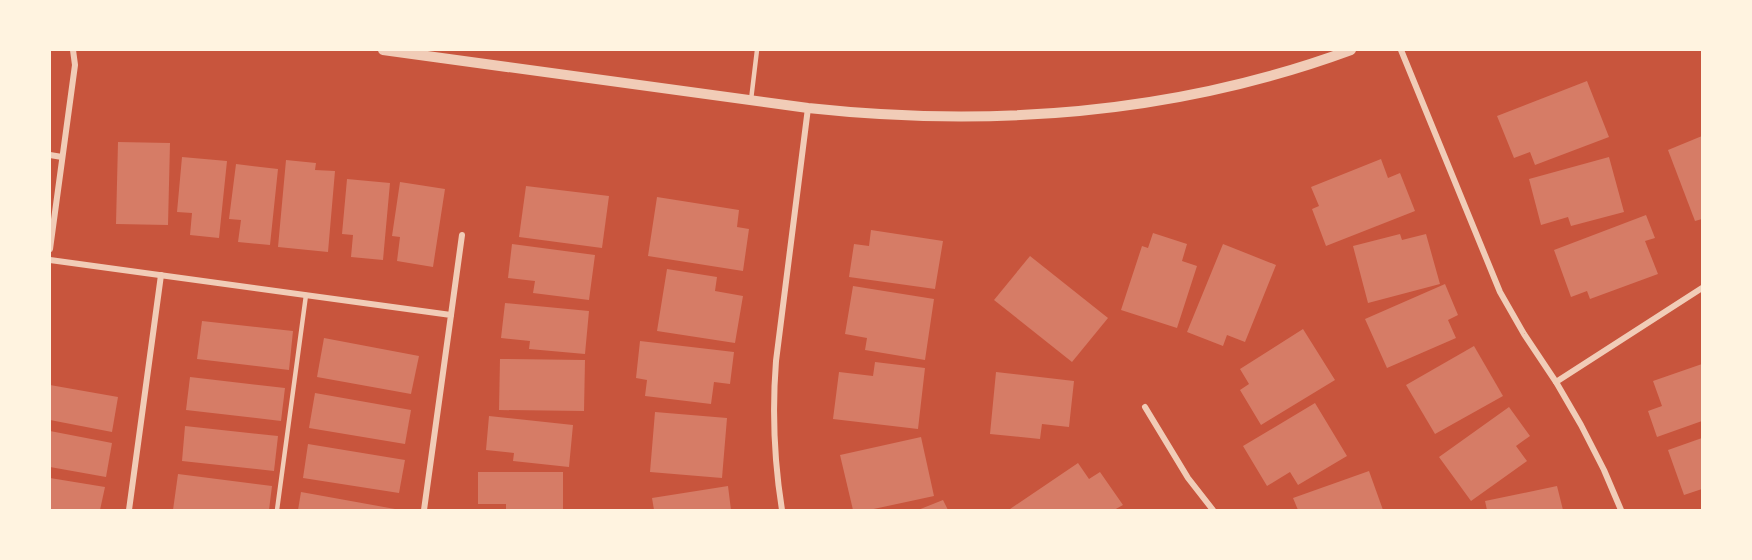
<svg xmlns="http://www.w3.org/2000/svg" width="1752" height="560" font-family="'Fira Sans',sans-serif">
<rect width="100%" height="100%" fill="#c8553d"/>
<g fill="#d67c66">
<polygon points="1587,81 1609,137 1535,165 1530,152 1514,158 1497,116"/>
<polygon points="1702,136 1702,219 1695,221 1668,150"/>
<polygon points="118,142 170,143 168,225 116,224"/>
<polygon points="182,157 227,161 219,238 190,235 192,213 177,212"/>
<polygon points="1609,157 1624,212 1571,226 1568,217 1541,225 1529,179"/>
<polygon points="1381,159 1388,178 1400,173 1415,211 1326,246 1312,209 1319,206 1311,187"/>
<polygon points="286,160 316,163 315,170 335,171 328,252 278,247"/>
<polygon points="236,164 278,169 270,245 238,242 241,220 229,219"/>
<polygon points="347,179 390,183 383,260 351,257 353,235 342,234"/>
<polygon points="400,182 445,189 433,267 397,261 400,237 392,236"/>
<polygon points="526,186 609,196 602,248 519,237"/>
<polygon points="657,197 739,210 737,227 749,229 743,271 648,256"/>
<polygon points="1646,215 1655,238 1645,241 1658,274 1590,299 1587,291 1571,297 1554,250"/>
<polygon points="871,230 943,241 935,289 849,277 854,244 869,246"/>
<polygon points="1153,233 1187,244 1182,261 1197,266 1177,328 1121,310 1142,246 1148,248"/>
<polygon points="1400,234 1402,240 1426,234 1440,284 1368,303 1353,246"/>
<polygon points="512,244 595,255 589,300 533,293 535,281 508,278"/>
<polygon points="1223,244 1276,265 1245,342 1227,335 1223,346 1187,332"/>
<polygon points="1030,256 1108,318 1072,362 994,300"/>
<polygon points="667,269 717,277 715,291 743,296 735,343 657,331"/>
<polygon points="1445,284 1458,315 1448,320 1456,338 1387,368 1365,319"/>
<polygon points="853,286 934,299 925,360 865,350 867,338 845,334"/>
<polygon points="505,303 589,311 585,354 529,349 530,341 501,338"/>
<polygon points="202,321 293,331 289,370 197,359"/>
<polygon points="1303,329 1335,380 1261,425 1240,390 1249,384 1240,369"/>
<polygon points="324,338 419,356 411,394 317,377"/>
<polygon points="640,341 734,352 730,384 714,382 711,404 645,396 647,380 636,378"/>
<polygon points="1474,346 1503,396 1435,434 1406,385"/>
<polygon points="500,359 585,360 584,411 499,410"/>
<polygon points="875,362 925,368 918,429 833,419 839,372 873,376"/>
<polygon points="1702,364 1702,421 1657,437 1648,411 1662,406 1653,381"/>
<polygon points="996,372 1074,381 1069,427 1042,424 1040,439 990,434"/>
<polygon points="190,377 285,388 281,421 186,410"/>
<polygon points="50,385 118,397 112,432 50,420"/>
<polygon points="315,393 411,410 405,444 309,428"/>
<polygon points="1315,403 1347,456 1298,485 1290,472 1267,486 1243,446"/>
<polygon points="1509,407 1530,436 1516,446 1527,461 1471,501 1439,457"/>
<polygon points="655,412 727,418 722,478 650,472"/>
<polygon points="489,416 573,425 569,467 513,461 514,453 486,450"/>
<polygon points="185,426 278,436 274,471 182,461"/>
<polygon points="50,431 112,443 106,477 50,467"/>
<polygon points="921,437 934,496 869,510 853,510 840,455"/>
<polygon points="1702,438 1702,489 1684,495 1668,450"/>
<polygon points="308,444 405,460 399,493 303,478"/>
<polygon points="1078,463 1089,479 1100,472 1123,505 1114,510 1011,510 1010,509"/>
<polygon points="1369,471 1383,510 1298,510 1293,498"/>
<polygon points="478,472 563,472 563,510 506,510 506,504 478,504"/>
<polygon points="178,474 272,486 269,510 173,510"/>
<polygon points="50,478 105,487 100,510 50,510"/>
<polygon points="728,486 731,510 654,510 652,498"/>
<polygon points="1557,486 1563,510 1487,510 1485,501"/>
<polygon points="301,492 395,509 395,510 298,510"/>
<polygon points="943,500 948,510 918,510"/>
</g>
<g fill="none" stroke-linecap="round" stroke-linejoin="round">
<g stroke="#f1ccb7" stroke-width="4.5">
<polyline points="751,100 757,50"/>
<polyline points="277,510 306,295"/>
</g>
<g stroke="#f1ccb7" stroke-width="6">
<polyline points="1401,50 1500,292 1524,334 1556,382 1581,425 1604,470 1621,510"/>
<polyline points="50,155 62,157"/>
<polyline points="50,249 75,65 73,50"/>
<polyline points="50,260 451,315 424,510"/>
<polyline points="451,315 462,235"/>
<polyline points="1556,382 1702,288"/>
<polyline points="1145,407 1188,478 1213,510"/>
<polyline points="129,510 161,275"/>
<path d="M782,510C774,460 772,412 776,361L808,108"/>
</g>
<path stroke="#f1ccb7" stroke-width="10" d="M383,50L808,108C993,128 1177,114 1351,50"/>
</g>
<rect width="1752" height="560" fill="none" stroke="#fff3e0" stroke-width="102"/>
</svg>
